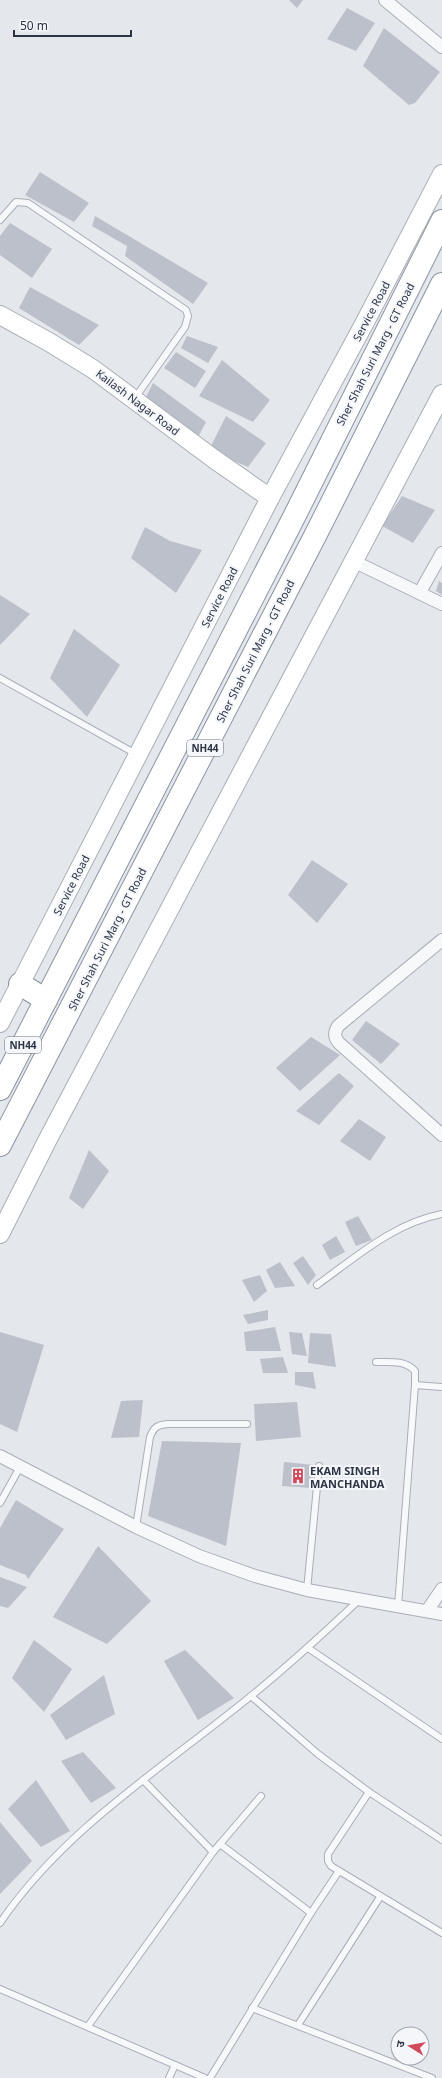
<svg xmlns="http://www.w3.org/2000/svg" width="442" height="2078" font-family="'Noto Sans','Noto Sans Devanagari',sans-serif">
<rect width="100%" height="100%" fill="#e4e7ec"/>
<g fill="#bbc0ca">
<polygon points="289,0 303,0 297,8"/>
<polygon points="347,8 375,23 356,51 327,39"/>
<polygon points="384,28 440,72 415,103 409,105 363,66"/>
<polygon points="40,172 89,203 74,222 25,195"/>
<polygon points="95,216 208,283 193,304 125,256 127,246 92,226"/>
<polygon points="10,223 52,249 32,278 0,255 0,236"/>
<polygon points="30,287 99,325 79,345 19,308"/>
<polygon points="187,336 218,347 208,363 181,348"/>
<polygon points="176,352 206,371 195,388 164,368"/>
<polygon points="222,360 270,400 253,422 199,396"/>
<polygon points="153,383 206,422 197,439 145,399"/>
<polygon points="226,416 266,443 248,467 209,450"/>
<polygon points="402,496 435,510 413,543 382,526"/>
<polygon points="145,527 170,541 202,550 176,593 131,558"/>
<polygon points="439,581 442,583 442,595 436,591"/>
<polygon points="0,595 30,614 0,645"/>
<polygon points="74,629 120,665 87,717 50,678"/>
<polygon points="312,860 348,884 317,923 288,895"/>
<polygon points="366,1021 400,1044 381,1064 352,1040"/>
<polygon points="311,1037 340,1055 300,1091 276,1068"/>
<polygon points="339,1073 354,1086 319,1125 296,1111"/>
<polygon points="359,1119 386,1137 370,1161 340,1141"/>
<polygon points="89,1150 109,1171 83,1209 69,1198"/>
<polygon points="358,1216 372,1240 356,1246 345,1222"/>
<polygon points="336,1236 345,1252 330,1260 322,1245"/>
<polygon points="303,1256 316,1275 308,1285 293,1263"/>
<polygon points="280,1262 295,1286 275,1288 266,1270"/>
<polygon points="260,1275 267,1291 254,1302 242,1280"/>
<polygon points="268,1310 268,1320 248,1324 243,1315"/>
<polygon points="275,1327 281,1351 246,1351 244,1332"/>
<polygon points="0,1332 44,1345 17,1432 0,1424"/>
<polygon points="289,1332 302,1333 307,1356 292,1354"/>
<polygon points="310,1333 331,1334 336,1367 308,1363"/>
<polygon points="283,1357 288,1373 263,1373 260,1359"/>
<polygon points="295,1372 313,1372 316,1389 295,1385"/>
<polygon points="143,1400 139,1437 111,1438 121,1401"/>
<polygon points="297,1402 301,1437 256,1441 254,1404"/>
<polygon points="162,1441 241,1443 226,1546 148,1516"/>
<polygon points="284,1462 314,1465 312,1488 282,1486"/>
<polygon points="16,1500 64,1529 28,1579 26,1575 0,1565 0,1528"/>
<polygon points="98,1546 151,1601 107,1644 53,1617"/>
<polygon points="0,1577 27,1587 8,1608 0,1606"/>
<polygon points="34,1640 72,1669 44,1712 12,1678"/>
<polygon points="185,1650 234,1698 198,1720 164,1661"/>
<polygon points="104,1675 115,1714 66,1740 50,1715"/>
<polygon points="83,1752 116,1788 91,1803 61,1761"/>
<polygon points="36,1780 70,1831 41,1847 8,1809"/>
<polygon points="0,1822 32,1861 0,1894"/>
</g>
<g fill="none" stroke-linecap="round" stroke-linejoin="round">
<defs>
<g id="lane">
<polyline points="0,220 16,202 28,203 186,310 188,316 185,327 135,398"/>
<polyline points="0,678 136,754"/>
<path d="M317,1285C356,1257 394,1223 442,1214"/>
<path d="M376,1362C390,1362 405,1360 415,1371V1385L398,1606"/>
<polyline points="415,1385 442,1387"/>
<polyline points="0,1503 20,1467"/>
<path d="M136,1527L150,1437C154,1427 157,1425 168,1424H247"/>
<polyline points="307,1590 319,1466"/>
<polyline points="308,1648 442,1739"/>
<polyline points="251,1696 318,1754 369,1792 442,1840"/>
<polyline points="143,1780 213,1852 220,1844 311,1913 339,1871"/>
<polyline points="369,1792 328,1854 328,1861 331,1866 442,1933"/>
<polyline points="220,1844 261,1796"/>
<path d="M0,1923C64,1829 164,1767 251,1696C288,1666 324,1633 359,1600"/>
<polyline points="0,1989 205,2078"/>
<polyline points="252,2008 432,2078"/>
<polyline points="298,2025 380,1897"/>
<polyline points="88,2026 213,1852"/>
<polyline points="169,2078 175,2065"/>
<polyline points="210,2078 311,1913"/>
</g>
<g id="street">
<polyline points="385,0 442,47"/>
<polyline points="353,561 442,604"/>
<polyline points="420,592 442,553"/>
<path d="M442,940L338,1026C334,1033 334,1037 339,1043L442,1135"/>
<polyline points="0,1456 136,1527 199,1556 255,1576 307,1590 442,1614"/>
<polyline points="427,1611 442,1589"/>
</g>
<g id="secondary">
<polyline points="0,315 49,342 93,369 214,459 270,498"/>
<polyline points="0,1023 270,498 364,324 442,174"/>
<polyline points="0,1234 48,1139 442,394"/>
</g>
<g id="highway">
<polyline points="20,984 46,1000"/>
<polyline points="0,1089 294,517 442,221"/>
<polyline points="0,1145 317,532 442,284"/>
</g>
</defs>
<use href="#lane" stroke="#a9aeb7" stroke-width="8"/>
<use href="#street" stroke="#a9aeb7" stroke-width="14"/>
<use href="#secondary" stroke="#a9aeb7" stroke-width="20"/>
<use href="#highway" stroke="#8b94a3" stroke-width="24"/>
<use href="#lane" stroke="#f7f8fa" stroke-width="6"/>
<use href="#street" stroke="#f7f8fa" stroke-width="12"/>
<use href="#secondary" stroke="#fff" stroke-width="18"/>
<use href="#highway" stroke="#fff" stroke-width="22"/>
</g>
<defs>
<symbol id="building-bare" viewBox="-9 -9 18 18"><path d="M-4-6H4V6H1V3H-1V6H-4ZM-2.5-4.3h1.7v1.8h-1.7ZM.8-4.3h1.7v1.8H.8ZM-2.5-1h1.7V.8h-1.7ZM.8-1h1.7V.8H.8Z" fill="#d1495b" stroke="#f4f6f9" stroke-width="2.5" paint-order="stroke"/></symbol>
</defs>
<g fill-rule="evenodd">
<use href="#building-bare" x="287" y="1465" width="22" height="22"/>
</g>
<g text-anchor="middle" dominant-baseline="central" stroke-width="4" stroke-linejoin="round" paint-order="stroke">
<g fill="#f4f6f9" stroke="#676e7b" stroke-width="1">
<rect x="187" y="740" width="36" height="16" rx="3"/>
<rect x="5" y="1037" width="36" height="16" rx="3"/>
</g>
<g font-size="10" font-weight="bold" fill="#2b3445">
<text x="205" y="748">NH44</text>
<text x="23" y="1045">NH44</text>
</g>
<g font-size="11" fill="#2b3445" stroke="#f4f6f9">
<text transform="translate(371 311) rotate(-62)">Service Road</text>
<text transform="translate(375 354) rotate(-63)">Sher Shah Suri Marg - GT Road</text>
<text transform="translate(138 402) rotate(37)">Kailash Nagar Road</text>
<text transform="translate(219 597) rotate(-63)">Service Road</text>
<text transform="translate(255 651) rotate(-63)">Sher Shah Suri Marg - GT Road</text>
<text transform="translate(71 885) rotate(-63)">Service Road</text>
<text transform="translate(107 939) rotate(-63)">Sher Shah Suri Marg - GT Road</text>
</g>
<g font-size="11" font-weight="bold" fill="#2b3445" stroke="#f4f6f9" text-anchor="start">
<text x="310" y="1470">EKAM SINGH<tspan x="310" dy="13">MANCHANDA</tspan></text>
</g>
</g>
<g transform="translate(410 2046) rotate(281)"><circle r="19" fill="#f4f6f9" stroke="#a4a8b1"/>
<path d="M0-3L7 15L0 10L-7 15Z" fill="#d1495b"/>
<text y="-6" font-size="11" font-weight="bold" text-anchor="middle" fill="#2b3445">उ</text>
</g>
<path d="M14 30v6h117v-6" fill="none" stroke="#2b3445" stroke-width="2"/>
<text x="20" y="30" font-size="12" fill="#2b3445" stroke="#f4f6f9" stroke-width="3" paint-order="stroke">50 m</text>
</svg>
